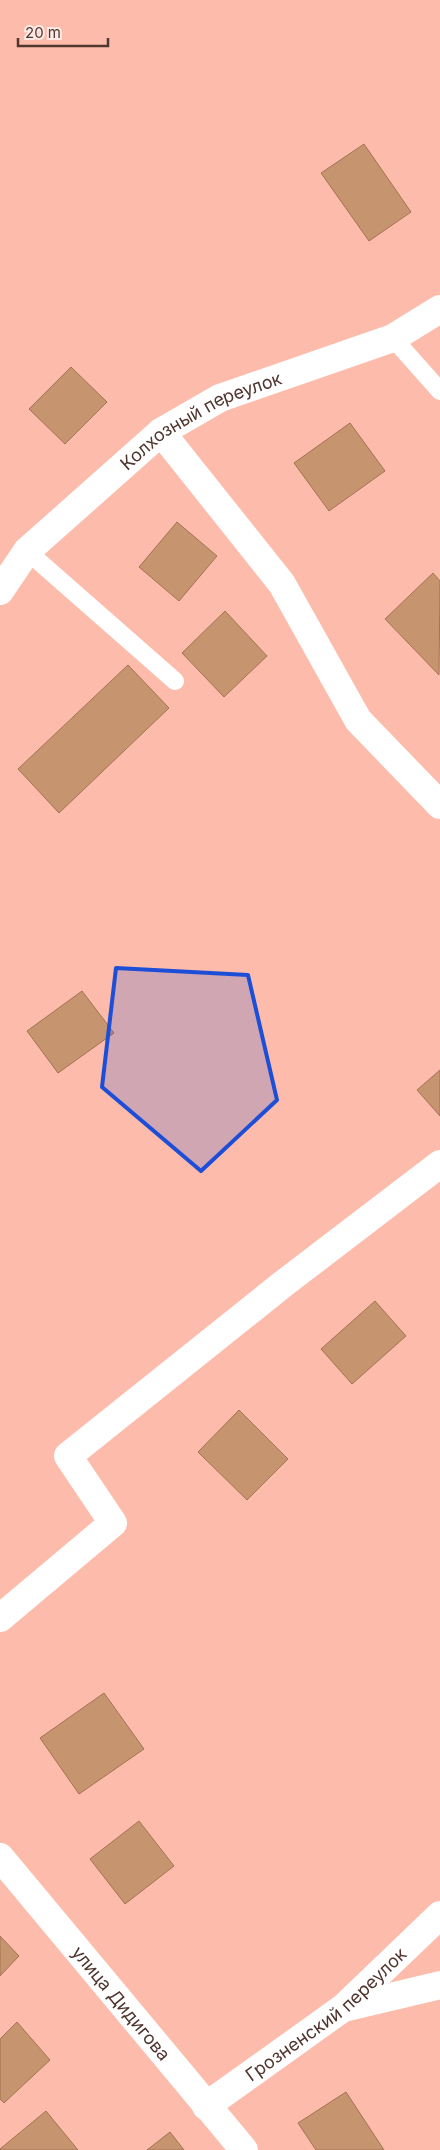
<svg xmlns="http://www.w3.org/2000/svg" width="440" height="2150" font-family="Inter,sans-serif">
<rect width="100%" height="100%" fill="#fdbcab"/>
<g fill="#c79470" stroke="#a47351">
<polygon points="364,144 411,212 369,241 321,173"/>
<polygon points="71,367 107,402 65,444 29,409"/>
<polygon points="350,423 385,471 329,511 294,463"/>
<polygon points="177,522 217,556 179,601 139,567"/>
<polygon points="433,573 440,581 439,675 385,619"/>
<polygon points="225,611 267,656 224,697 182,653"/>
<polygon points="128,665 169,708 59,813 18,769"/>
<polygon points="82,991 114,1033 58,1073 27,1031"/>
<polygon points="440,1070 440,1116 417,1090"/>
<polygon points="375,1301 406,1336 352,1384 321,1349"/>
<polygon points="239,1410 288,1459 247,1500 198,1452"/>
<polygon points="104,1693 144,1749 79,1794 40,1738"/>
<polygon points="139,1821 174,1866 125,1904 90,1859"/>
<polygon points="0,1936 19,1956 0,1976"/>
<polygon points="17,2022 50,2060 4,2103 0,2099 0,2039"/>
<polygon points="346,2092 384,2150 316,2150 298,2123"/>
<polygon points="46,2111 78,2150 0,2150 0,2149"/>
<polygon points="170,2132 184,2150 147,2150"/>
</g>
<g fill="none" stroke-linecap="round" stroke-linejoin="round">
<g stroke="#fff" stroke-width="18">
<polyline points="393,338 440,391"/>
<polyline points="27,551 175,681"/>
</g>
<g stroke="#fff" stroke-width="28">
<polyline points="161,432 282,584 358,720 440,805"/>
<path id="s1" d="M0,591L27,551L161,432L220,398L393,338L440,309"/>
<polyline points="0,1618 113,1523 68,1456 283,1284 440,1164"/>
<polyline points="344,2008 440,1985"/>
<path id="s2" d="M206,2106L343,2008L440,1915"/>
</g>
<path stroke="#fff" stroke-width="28" id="s3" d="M0,1857L244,2150"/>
</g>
<path fill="#1d4ed8" fill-opacity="0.2" stroke="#1d4ed8" stroke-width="4" stroke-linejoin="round" d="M116,968L248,975L277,1100L201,1171L102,1087Z"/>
<g text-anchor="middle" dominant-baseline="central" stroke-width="5" stroke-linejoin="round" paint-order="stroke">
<g font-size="18" fill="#50362f" stroke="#feeae4">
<text stroke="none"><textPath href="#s1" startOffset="268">Колхозный переулок</textPath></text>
<text stroke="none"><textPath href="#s3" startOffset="190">улица Дидигова</textPath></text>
<text stroke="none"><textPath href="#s2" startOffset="151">Грозненский переулок</textPath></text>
</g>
</g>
<path d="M18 38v8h90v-8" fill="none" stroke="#50362f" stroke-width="2.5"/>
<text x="25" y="38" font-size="15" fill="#50362f" stroke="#feeae4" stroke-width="4" paint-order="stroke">20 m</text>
</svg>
